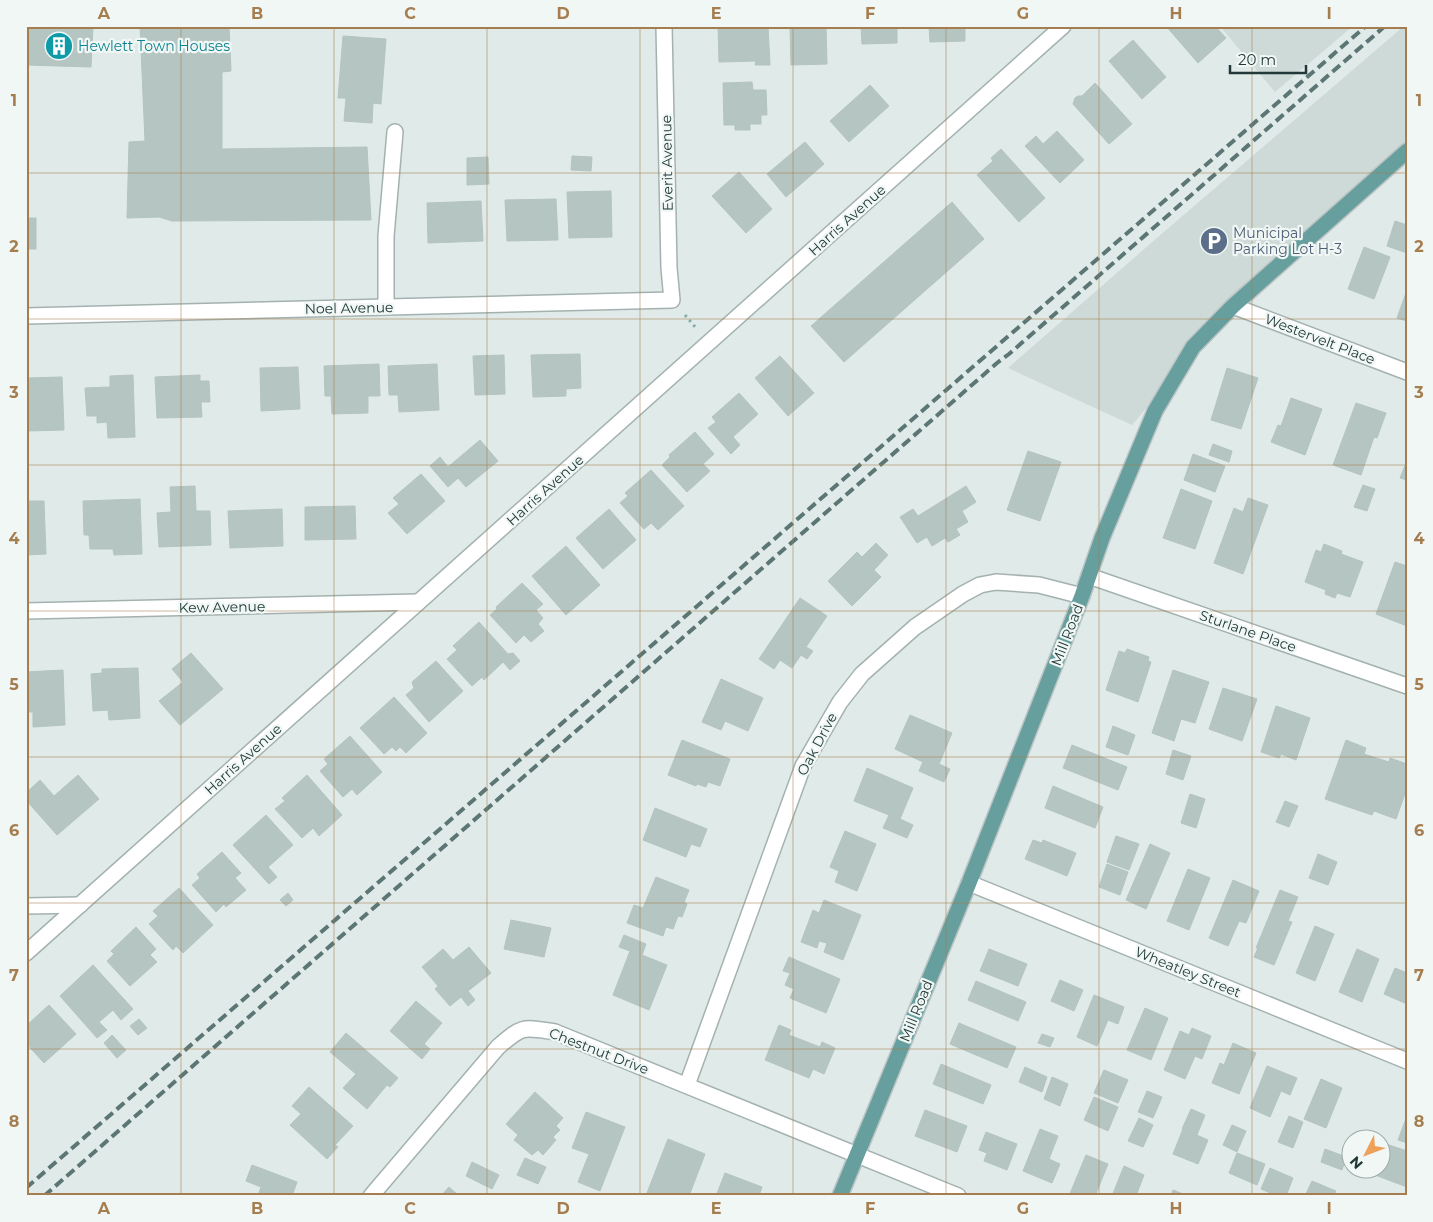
<svg xmlns="http://www.w3.org/2000/svg" width="1433" height="1222" font-family="Montserrat,sans-serif">
<rect width="100%" height="100%" fill="#e0eae8"/>
<g fill="#cedad7">
<polygon points="1220,26 1353,26 1275,92"/>
<polygon points="1404,26 1407,26 1407,151 1233,306 1132,425 1008,368 1158,237"/>
</g>
<g fill="#b5c5c2" stroke="#b3c4c1">
<polygon points="26,26 93,26 91,67 26,65"/>
<polygon points="140,26 229,26 231,71 222,72 222,149 367,147 371,220 172,221 159,217 127,218 129,142 145,141"/>
<polygon points="718,26 768,26 770,65 755,65 756,61 719,62"/>
<polygon points="790,26 826,26 827,64 791,65"/>
<polygon points="861,26 897,26 897,43 862,44"/>
<polygon points="929,26 965,26 965,41 930,42"/>
<polygon points="1166,26 1215,26 1226,38 1198,63"/>
<polygon points="343,36 386,39 381,104 373,103 372,123 344,121 346,98 338,98"/>
<polygon points="1133,40 1166,77 1142,99 1109,61"/>
<polygon points="752,82 753,90 766,90 767,115 761,115 761,124 750,124 750,130 735,130 735,125 724,125 723,83"/>
<polygon points="1095,83 1132,124 1109,144 1073,104 1075,98 1078,96 1082,96"/>
<polygon points="870,85 889,106 849,142 830,121"/>
<polygon points="1057,131 1084,160 1060,183 1025,146 1036,136 1043,144"/>
<polygon points="805,142 824,164 786,197 767,174"/>
<polygon points="1001,149 1045,198 1019,222 977,175 993,161 991,158"/>
<polygon points="572,156 592,157 591,171 571,170"/>
<polygon points="488,157 489,184 467,185 467,158"/>
<polygon points="739,172 772,209 746,233 712,196"/>
<polygon points="611,191 612,237 569,238 567,192"/>
<polygon points="556,199 558,240 507,241 505,200"/>
<polygon points="481,201 483,241 428,243 427,203"/>
<polygon points="952,202 984,239 844,362 811,326"/>
<rect x="26" y="218" width="10" height="31"/>
<polygon points="1395,221 1407,225 1407,253 1387,246"/>
<polygon points="1364,247 1390,257 1374,299 1348,289"/>
<polygon points="1407,290 1407,321 1397,318"/>
<polygon points="580,354 581,388 566,389 566,396 533,397 531,355"/>
<polygon points="504,355 505,394 475,395 473,356"/>
<polygon points="780,356 814,393 788,416 755,378"/>
<polygon points="379,364 380,396 368,396 368,413 332,414 331,396 325,396 324,366"/>
<polygon points="437,364 439,410 399,412 398,395 389,395 388,366"/>
<polygon points="298,367 300,409 261,411 260,368"/>
<polygon points="1227,368 1258,378 1241,429 1211,420"/>
<polygon points="133,375 135,437 108,438 107,422 97,423 97,416 87,416 85,388 110,387 110,376"/>
<polygon points="200,375 200,381 209,381 210,402 201,402 202,417 157,418 155,377"/>
<polygon points="62,377 64,430 26,431 26,378"/>
<polygon points="739,393 758,414 733,437 740,445 731,454 708,428 716,422 712,417"/>
<polygon points="1291,398 1322,409 1305,455 1271,442 1278,425 1281,426"/>
<polygon points="1356,403 1386,413 1377,438 1374,437 1361,475 1333,465"/>
<polygon points="695,432 714,454 703,464 710,471 687,492 662,465 670,457 669,455"/>
<polygon points="480,440 498,461 466,487 458,478 448,487 430,466 440,457 448,467"/>
<polygon points="1213,444 1232,451 1229,462 1209,455"/>
<polygon points="1028,451 1061,462 1040,521 1007,510"/>
<polygon points="1193,454 1225,466 1215,492 1184,480"/>
<polygon points="1407,461 1407,480 1400,478"/>
<polygon points="651,470 684,506 658,530 651,523 644,529 620,503 628,496 625,493"/>
<polygon points="421,474 445,501 407,534 388,513 399,504 393,498"/>
<polygon points="1363,485 1375,489 1367,511 1354,507"/>
<polygon points="195,486 196,511 210,511 211,545 159,547 157,513 171,512 170,487"/>
<polygon points="966,486 976,502 962,511 968,522 956,529 960,535 948,542 945,538 932,546 927,537 917,543 900,517 913,509 918,516"/>
<polygon points="1181,489 1212,501 1195,549 1163,538"/>
<polygon points="1248,498 1268,505 1243,574 1214,563 1234,508 1243,512"/>
<polygon points="140,499 142,554 114,555 113,549 90,549 89,535 84,535 83,501"/>
<polygon points="26,501 44,501 46,554 26,555"/>
<polygon points="355,506 356,539 305,540 305,507"/>
<polygon points="282,509 283,546 230,548 228,511"/>
<polygon points="609,509 636,540 603,569 576,538"/>
<polygon points="876,543 888,555 874,570 881,577 852,606 828,581 857,552 862,557"/>
<polygon points="1324,544 1342,551 1341,554 1363,562 1350,597 1337,593 1335,598 1325,594 1326,590 1305,582 1316,550 1321,552"/>
<polygon points="566,546 600,585 566,615 532,576"/>
<polygon points="1395,562 1407,566 1407,626 1376,614"/>
<polygon points="522,583 543,604 536,610 543,618 538,624 544,631 531,642 524,635 516,643 490,615 497,609 496,607"/>
<polygon points="800,598 827,616 806,647 813,651 807,659 801,655 792,668 780,660 774,669 759,659"/>
<polygon points="479,622 508,654 513,653 520,661 510,670 503,662 484,680 482,677 472,686 447,659 457,650 453,646"/>
<polygon points="1127,649 1149,657 1148,661 1151,662 1138,702 1106,690 1119,651 1125,653"/>
<polygon points="191,653 223,689 180,725 159,701 183,682 172,669"/>
<polygon points="436,661 463,691 429,722 406,695 414,688 412,682"/>
<polygon points="138,668 140,718 109,720 108,710 93,711 91,674 102,673 102,669"/>
<polygon points="63,670 65,725 33,727 33,712 26,712 26,672"/>
<polygon points="1173,670 1209,682 1195,723 1181,719 1174,741 1152,733"/>
<polygon points="721,679 763,698 748,731 725,721 721,730 702,722"/>
<polygon points="1223,688 1257,699 1242,741 1209,729"/>
<polygon points="394,697 427,733 406,753 400,747 396,751 392,747 384,754 360,728"/>
<polygon points="1276,706 1310,718 1296,760 1281,754 1279,758 1261,752"/>
<polygon points="910,715 952,733 939,764 950,769 944,782 919,771 923,762 895,749"/>
<polygon points="1113,726 1135,735 1128,755 1106,747"/>
<polygon points="350,736 382,772 357,795 352,789 343,797 320,771 328,764 324,759"/>
<polygon points="682,740 730,759 720,786 708,782 706,787 697,784 696,786 668,775"/>
<polygon points="1346,740 1366,748 1364,754 1389,762 1390,758 1407,764 1407,788 1396,819 1374,811 1372,815 1325,799"/>
<polygon points="1072,745 1127,767 1118,790 1063,768"/>
<polygon points="1173,750 1191,756 1183,780 1166,774"/>
<polygon points="867,768 913,788 900,819 913,825 907,838 883,828 889,815 854,801"/>
<polygon points="78,775 99,799 57,835 26,800 26,793 40,780 54,796"/>
<polygon points="307,775 342,815 319,836 313,828 302,838 275,809 285,801 282,798"/>
<polygon points="1053,786 1103,807 1095,828 1045,808"/>
<polygon points="1190,794 1205,799 1196,828 1181,823"/>
<polygon points="1285,801 1298,806 1289,827 1276,822"/>
<polygon points="655,808 707,829 700,847 691,844 686,857 643,840"/>
<polygon points="266,815 293,845 268,867 277,877 269,884 233,845"/>
<polygon points="845,831 876,844 857,891 835,882 839,871 830,867"/>
<polygon points="1116,836 1139,844 1129,870 1107,862"/>
<polygon points="1033,840 1042,843 1043,840 1076,853 1067,876 1025,859"/>
<polygon points="1150,844 1170,853 1146,909 1126,900"/>
<polygon points="222,852 241,873 235,878 246,890 226,907 224,904 216,912 192,885 200,878 197,874"/>
<polygon points="1318,854 1337,862 1328,885 1309,878"/>
<polygon points="1107,864 1128,872 1120,895 1099,887"/>
<polygon points="1188,869 1210,878 1189,930 1167,921"/>
<polygon points="656,877 689,890 684,902 687,904 682,917 678,916 673,929 666,927 663,936 627,923 634,905 643,908"/>
<polygon points="1233,880 1259,891 1246,923 1239,921 1228,946 1209,938"/>
<polygon points="179,888 213,925 183,953 176,946 173,950 149,924 158,916 153,911"/>
<polygon points="1280,890 1298,897 1288,921 1292,922 1274,965 1254,957 1258,948 1256,948"/>
<polygon points="288,893 293,900 286,906 280,900"/>
<polygon points="824,900 861,915 843,960 824,952 827,943 819,941 817,948 801,942 813,910 819,913"/>
<polygon points="511,920 551,928 544,957 504,949"/>
<polygon points="1315,926 1334,934 1315,981 1296,973"/>
<polygon points="136,927 156,949 150,955 157,962 130,986 107,961 114,954 111,951"/>
<polygon points="624,935 646,944 642,955 667,965 649,1010 613,995 630,951 619,947"/>
<polygon points="469,947 491,973 468,991 475,1000 468,1006 461,997 450,1006 435,989 438,986 422,967 443,949 453,960"/>
<polygon points="989,949 1027,964 1018,986 980,971"/>
<polygon points="1357,949 1379,959 1362,1002 1339,992"/>
<polygon points="789,957 840,979 826,1013 790,998 794,989 785,985 790,973 783,971"/>
<polygon points="93,965 133,1009 121,1020 113,1010 99,1022 107,1030 97,1038 60,996"/>
<polygon points="1395,968 1407,973 1407,1004 1384,994"/>
<polygon points="1060,980 1083,990 1074,1011 1051,1001"/>
<polygon points="976,981 1026,1002 1018,1021 968,1000"/>
<polygon points="1094,995 1124,1007 1118,1024 1108,1020 1097,1046 1077,1037"/>
<polygon points="416,1001 442,1023 424,1044 430,1049 422,1059 390,1031"/>
<polygon points="49,1005 76,1034 44,1063 26,1043 26,1026"/>
<polygon points="1145,1008 1168,1018 1151,1060 1127,1050"/>
<polygon points="139,1019 147,1028 138,1035 130,1026"/>
<polygon points="959,1023 1016,1047 1007,1068 950,1044"/>
<polygon points="779,1025 791,1030 789,1035 820,1047 822,1042 835,1048 824,1074 813,1069 809,1078 765,1060"/>
<polygon points="1192,1028 1211,1036 1202,1059 1195,1056 1185,1079 1164,1070 1180,1031 1189,1035"/>
<polygon points="346,1033 398,1078 390,1087 387,1085 367,1109 343,1088 356,1074 330,1052"/>
<polygon points="1042,1034 1054,1038 1050,1047 1038,1043"/>
<polygon points="112,1035 126,1050 117,1058 104,1043"/>
<polygon points="1233,1043 1256,1053 1239,1094 1212,1083 1220,1063 1224,1065"/>
<polygon points="941,1064 991,1085 983,1104 933,1084"/>
<polygon points="1267,1066 1297,1078 1290,1095 1281,1091 1270,1117 1250,1108"/>
<polygon points="1025,1067 1047,1077 1042,1092 1019,1082"/>
<polygon points="1104,1070 1128,1080 1118,1103 1094,1093"/>
<polygon points="1052,1077 1068,1084 1060,1106 1044,1099"/>
<polygon points="1321,1079 1342,1088 1326,1128 1304,1119"/>
<polygon points="309,1087 353,1126 335,1145 338,1147 327,1159 290,1125 301,1114 292,1106"/>
<polygon points="1147,1091 1162,1097 1153,1118 1138,1112"/>
<polygon points="535,1092 563,1118 556,1126 560,1130 553,1137 556,1140 543,1155 538,1150 532,1155 514,1140 518,1135 506,1124"/>
<polygon points="1094,1097 1118,1107 1108,1131 1084,1120"/>
<polygon points="1191,1109 1205,1115 1197,1135 1182,1129"/>
<polygon points="925,1110 967,1126 957,1152 915,1136"/>
<polygon points="586,1112 625,1127 600,1191 578,1182 589,1154 572,1148"/>
<polygon points="1289,1116 1303,1122 1293,1148 1278,1142"/>
<polygon points="1407,1116 1407,1143 1398,1140"/>
<polygon points="1139,1118 1153,1125 1143,1147 1128,1141"/>
<polygon points="1232,1125 1246,1131 1237,1152 1223,1145"/>
<polygon points="1040,1129 1058,1136 1049,1159 1060,1164 1052,1183 1023,1171"/>
<polygon points="1183,1129 1208,1140 1198,1164 1173,1154"/>
<polygon points="986,1132 1017,1144 1007,1170 984,1161 987,1153 979,1150"/>
<polygon points="668,1139 705,1154 689,1196 654,1196 647,1193"/>
<polygon points="1380,1142 1407,1151 1407,1187 1367,1172 1368,1170 1380,1170"/>
<polygon points="1325,1149 1346,1157 1342,1170 1321,1162"/>
<polygon points="1237,1153 1265,1164 1257,1185 1229,1173"/>
<polygon points="1086,1155 1108,1164 1095,1196 1069,1196"/>
<polygon points="525,1158 546,1167 538,1184 517,1175"/>
<polygon points="472,1162 499,1175 492,1189 466,1176"/>
<polygon points="252,1165 297,1182 292,1196 258,1196 261,1187 246,1181"/>
<polygon points="1124,1166 1144,1175 1136,1196 1112,1196"/>
<polygon points="1270,1168 1293,1178 1286,1196 1277,1196 1261,1189"/>
<polygon points="725,1173 762,1187 759,1196 716,1196"/>
<polygon points="1312,1181 1336,1191 1333,1196 1305,1196"/>
<polygon points="449,1187 459,1196 441,1196"/>
<polygon points="1173,1190 1188,1196 1171,1196"/>
</g>
<g fill="none" stroke-linecap="round" stroke-linejoin="round">
<defs>
<g id="minor">
<polyline points="1233,306 1407,372"/>
<polyline points="386,307 386,236 395,132"/>
<polyline points="26,316 672,300 669,268 664,26"/>
<polyline points="1089,576 1407,686"/>
<polyline points="26,611 418,602"/>
<polyline points="969,883 1407,1061"/>
<polyline points="26,906 80,905"/>
<polyline points="26,953 1063,26"/>
<polyline points="687,1085 803,766 840,702 862,674 915,627 963,594 980,585 996,582 1039,585 1082,596"/>
<path d="M371,1196L498,1047C523,1025 523,1027 555,1032L958,1196"/>
</g>
<polyline id="major" points="840,1196 969,883 1082,596 1102,538 1155,411 1193,347 1233,306 1407,151"/>
</defs>
<use href="#minor" stroke="#a3b2b0" stroke-width="18"/>
<use href="#major" stroke="#bcc4c4" stroke-width="18"/>
<polyline stroke="#81adaa" stroke-width="3" stroke-dasharray="2.5 4" stroke-linecap="butt" points="685,315 696,328"/>
<use href="#minor" stroke="#fff" stroke-width="15"/>
<use href="#major" stroke="#669f9d" stroke-width="15"/>
<g stroke="#5b7675" stroke-width="4" stroke-dasharray="10 5" stroke-linecap="butt">
<polyline points="26,1188 1366,26"/>
<polyline points="44,1196 997,363 1009,354 1385,26"/>
</g>
</g>
<path fill="none" stroke="#a67d4f" stroke-width="1" stroke-opacity="0.55" d="M181,26V1196M334,26V1196M487,26V1196M640,26V1196M793,26V1196M946,26V1196M1099,26V1196M1252,26V1196M26,173H1407M26,319H1407M26,465H1407M26,611H1407M26,757H1407M26,903H1407M26,1049H1407"/>
<defs>
<symbol id="building-disc" viewBox="-11 -11 22 22"><circle r="9.5" fill="#0f9aa8" stroke="#f0f7f5"/><path d="M-4-6H4V6H1V3H-1V6H-4ZM-2.5-4.3h1.7v1.8h-1.7ZM.8-4.3h1.7v1.8H.8ZM-2.5-1h1.7V.8h-1.7ZM.8-1h1.7V.8H.8Z" fill="#fff"/></symbol>
<symbol id="parking-disc" viewBox="-11 -11 22 22"><circle r="9.5" fill="#5c6f8a" stroke="#f0f7f5"/><path d="M-3.5-5.5H1a3.5 3.5 0 0 1 0 7H-1V5.5H-3.5ZM-1-3.4V-.6H.8a1.4 1.4 0 0 0 0-2.8Z" fill="#fff"/></symbol>
</defs>
<g fill-rule="evenodd">
<use href="#building-disc" x="43" y="30" width="32" height="32"/>
<use href="#parking-disc" x="1198" y="225" width="32" height="32"/>
</g>
<g text-anchor="middle" dominant-baseline="central" stroke-width="4.5" stroke-linejoin="round" paint-order="stroke">
<g font-size="14" fill="#0d838f" stroke="#f0f7f5" text-anchor="start">
<text x="78" y="46">Hewlett Town Houses</text>
</g>
<g font-size="14" fill="#213a39" stroke="#f0f7f5">
<text transform="translate(667 163) rotate(-91)">Everit Avenue</text>
<text transform="translate(847 220) rotate(-42)">Harris Avenue</text>
<text transform="translate(349 308) rotate(-1)">Noel Avenue</text>
<text transform="translate(1320 339) rotate(21)">Westervelt Place</text>
<text transform="translate(545 490) rotate(-42)">Harris Avenue</text>
<text transform="translate(222 607) rotate(-1)">Kew Avenue</text>
<text transform="translate(1248 631) rotate(19)">Sturlane Place</text>
<text transform="translate(1067 635) rotate(-69)">Mill Road</text>
<text transform="translate(817 744) rotate(-62)">Oak Drive</text>
<text transform="translate(243 759) rotate(-42)">Harris Avenue</text>
<text transform="translate(1188 972) rotate(22)">Wheatley Street</text>
<text transform="translate(916 1011) rotate(-68)">Mill Road</text>
<text transform="translate(599 1051) rotate(21)">Chestnut Drive</text>
</g>
<g font-size="14" fill="#4e5e75" stroke="#f0f7f5" text-anchor="start">
<text x="1233" y="233">Municipal<tspan x="1233" dy="16">Parking Lot H-3</tspan></text>
</g>
</g>
<rect width="1433" height="1222" fill="none" stroke="#f0f7f5" stroke-width="55"/>
<g transform="translate(1366 1154) rotate(228)"><circle r="24" fill="#f0f7f5" stroke="#9dabaa"/>
<path d="M0-4L9 19L0 12L-9 19Z" fill="#eda15b"/>
<text y="-8" font-size="14" font-weight="bold" text-anchor="middle" fill="#213a39">N</text>
</g>
<path d="M1230 65v8h76v-8" fill="none" stroke="#213a39" stroke-width="2.5"/>
<text x="1238" y="65" font-size="15" fill="#213a39" stroke="#f0f7f5" stroke-width="4" paint-order="stroke">20 m</text>
<rect x="28" y="28" width="1378" height="1166" fill="none" stroke="#a67d4f" stroke-width="2"/>
<g font-size="16" text-anchor="middle" font-weight="bold" fill="#a67d4f">
<text x="104" y="19">A</text>
<text x="257" y="19">B</text>
<text x="410" y="19">C</text>
<text x="563" y="19">D</text>
<text x="716" y="19">E</text>
<text x="870" y="19">F</text>
<text x="1023" y="19">G</text>
<text x="1176" y="19">H</text>
<text x="1329" y="19">I</text>
<text x="14" y="106">1</text>
<text x="1419" y="106">1</text>
<text x="14" y="252">2</text>
<text x="1419" y="252">2</text>
<text x="14" y="398">3</text>
<text x="1419" y="398">3</text>
<text x="14" y="544">4</text>
<text x="1419" y="544">4</text>
<text x="14" y="690">5</text>
<text x="1419" y="690">5</text>
<text x="14" y="836">6</text>
<text x="1419" y="836">6</text>
<text x="14" y="981">7</text>
<text x="1419" y="981">7</text>
<text x="14" y="1127">8</text>
<text x="1419" y="1127">8</text>
<text x="104" y="1214">A</text>
<text x="257" y="1214">B</text>
<text x="410" y="1214">C</text>
<text x="563" y="1214">D</text>
<text x="716" y="1214">E</text>
<text x="870" y="1214">F</text>
<text x="1023" y="1214">G</text>
<text x="1176" y="1214">H</text>
<text x="1329" y="1214">I</text>
</g>
</svg>
